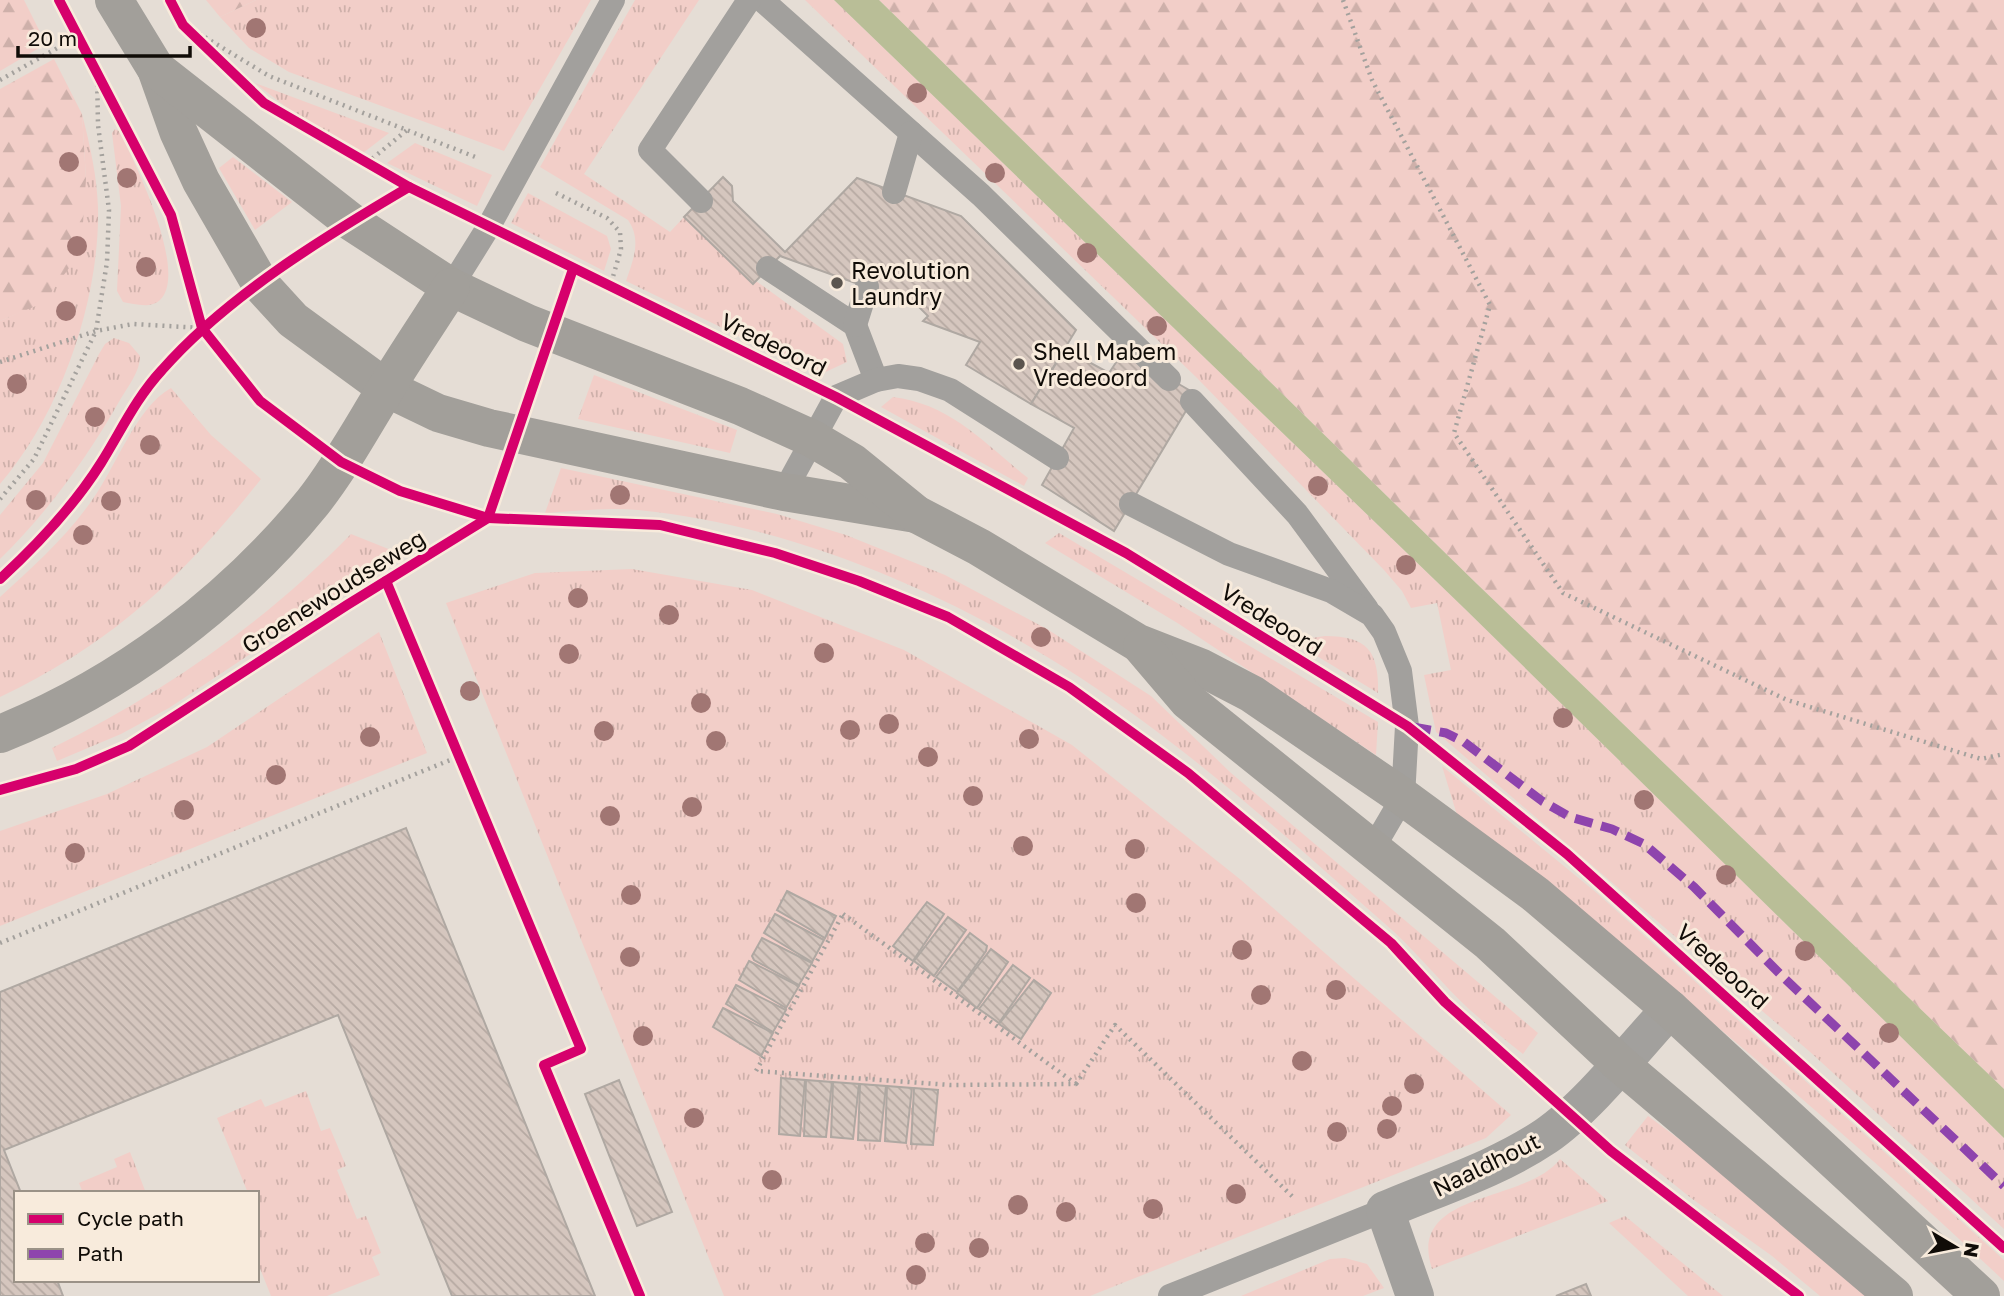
<svg xmlns="http://www.w3.org/2000/svg" width="2004" height="1296" font-family="'Golos Text',sans-serif">
<defs>
<pattern id="grass-tufts" width="24" height="20" patternUnits="userSpaceOnUse" patternTransform="scale(1.75)"><rect width="24" height="20" fill="#f2cec8"/><path d="M3 7l-1-3M5 7V3M7 7l1-3M15 17l-1-3M17 17v-4M19 17l1-3" fill="none" stroke="#ceb0aa"/></pattern>
<pattern id="forest-firs" width="22" height="20" patternUnits="userSpaceOnUse" patternTransform="scale(1.75)"><rect width="22" height="20" fill="#f2cec8"/><path d="M5 1l3.5 6h-7zM16 11l3.5 6h-7z" fill="#ceb0aa"/></pattern>
<pattern id="building-back-hatch" width="6" height="6" patternUnits="userSpaceOnUse" patternTransform="scale(1.75)"><rect width="6" height="6" fill="#d5c6be"/><path d="M-1 5l2 2M0 0l6 6M5-1l2 2" fill="none" stroke="#b6a9a2"/></pattern>
</defs>
<rect width="100%" height="100%" fill="#e5ddd5"/>
<g fill="url(#grass-tufts)">
<polygon points="256,0 591,0 504,151 289,72 249,48 220,17"/>
<path d="M635,0H699L584,174L670,232L684,217L753,283L756,281L843,344L847,362L819,375L626,281C633,260 642,240 628,220L540,167Z"/>
<polygon points="805,0 834,0 1464,608 2004,1138 2004,1229 1809,1051 1436,732 1424,675 1451,670 1437,603 1411,608 1402,591 1384,570 1196,377"/>
<polygon points="255,83 389,133 363,153 286,107"/>
<path d="M82,114C90,145 97,176 98,208C100,300 60,415 0,484V321L43,302L86,179Z"/>
<path d="M115,129L119,131C134,160 189,273 160,300C151,309 134,304 123,302L117,291L121,206L112,133Z"/>
<polygon points="415,143 492,175 477,206 387,163"/>
<polygon points="233,157 292,202 255,230 219,168"/>
<polygon points="528,193 607,236 611,249 604,271 511,223"/>
<path d="M114,338L129,343L140,356C140,372 128,386 120,400C87,458 48,512 0,559V515L43,463L99,354L105,344Z"/>
<polygon points="594,375 737,430 730,453 578,419"/>
<path d="M171,388L211,435L261,479C186,574 112,644 0,697V597C32,568 65,538 90,503C115,470 135,408 171,388Z"/>
<path d="M893,397C951,404 985,444 1028,478L1024,486L881,407Z"/>
<path d="M561,468L777,514L846,535L945,575L1047,629L1151,696L1231,773L1538,1033L1523,1054C1505,1040 1487,1025 1470,1010C1443,985 1420,956 1393,931C1311,859 1229,784 1140,719C999,615 814,527 638,510C607,507 576,511 545,513Z"/>
<polygon points="1059,533 1378,722 1376,755 1179,624 1045,543"/>
<path d="M351,534L401,554L169,708L121,734L57,761L52,748C164,693 264,623 351,534Z"/>
<polygon points="632,569 752,590 904,650 1072,745 1241,880 1511,1115 1486,1138 1090,1296 724,1296 446,603 535,573"/>
<polygon points="379,632 427,753 0,926 0,831 107,794 207,747"/>
<path d="M1325,636C1367,636 1379,651 1378,693L1292,641Z"/>
<path d="M1442,766L1598,894L2004,1260V1281C1830,1116 1644,964 1457,815Z"/>
<polygon points="306,1091 321,1131 330,1128 346,1166 337,1170 357,1219 366,1216 381,1253 372,1257 380,1275 327,1296 271,1296 257,1261 257,1193 248,1193 217,1118 261,1099 265,1107"/>
<polygon points="1648,1116 1756,1196 1869,1296 1820,1296 1772,1256 1691,1198 1625,1145"/>
<polygon points="130,1152 146,1193 83,1193 79,1183 117,1167 114,1159"/>
<path d="M1560,1159L1608,1201L1432,1269C1406,1190 1526,1204 1560,1159Z"/>
<polygon points="1625,1216 1723,1296 1688,1296 1609,1223"/>
<polygon points="1345,1258 1367,1264 1384,1288 1363,1296 1241,1296 1330,1259"/>
</g>
<g fill="url(#forest-firs)">
<polygon points="0,0 24,0 46,44 0,71"/>
<polygon points="206,0 256,0 220,17"/>
<polygon points="879,0 2004,0 2004,1089 1477,584"/>
<polygon points="54,59 82,114 86,179 81,252 43,303 0,321 0,89"/>
</g>
<polygon fill="#b9be97" points="834,0 879,0 1477,584 2004,1089 2004,1138 1464,608"/>
<g fill="url(#building-back-hatch)" stroke="#afa8a2" stroke-width="2">
<polygon points="723,177 732,186 733,201 785,252 857,178 961,216 1076,330 1031,404 966,365 980,342 923,321 928,316 917,305 780,256 753,284 684,217"/>
<polygon points="1065,349 1109,373 1123,352 1196,394 1114,531 1042,485 1074,428 1031,404"/>
<polygon points="406,828 595,1296 452,1296 338,1015 4,1150 21,1193 16,1193 16,1280 57,1280 63,1296 0,1296 0,992"/>
<polygon points="787,891 836,916 825,938 777,910"/>
<polygon points="927,902 944,914 913,961 893,946"/>
<polygon points="775,914 824,940 812,962 764,933"/>
<polygon points="948,917 966,930 934,976 914,961"/>
<polygon points="970,933 987,946 986,951 957,992 936,977"/>
<polygon points="762,938 812,963 799,985 754,960 752,956"/>
<polygon points="991,949 1008,962 977,1008 957,993"/>
<polygon points="749,961 799,986 786,1008 739,980"/>
<polygon points="1013,965 1030,978 999,1023 979,1009"/>
<polygon points="1034,980 1051,993 1021,1039 999,1024"/>
<polygon points="736,985 786,1010 773,1032 726,1004"/>
<polygon points="723,1008 773,1033 761,1056 713,1027"/>
<polygon points="781,1078 805,1080 800,1136 779,1134"/>
<polygon points="619,1080 672,1212 637,1226 585,1094"/>
<polygon points="806,1080 832,1082 826,1137 804,1136"/>
<polygon points="833,1082 859,1084 853,1139 831,1137"/>
<polygon points="860,1084 886,1086 880,1141 858,1140"/>
<polygon points="887,1086 912,1088 906,1143 885,1141"/>
<polygon points="914,1088 938,1090 933,1145 911,1144"/>
<polygon points="1586,1284 1591,1296 1556,1296"/>
</g>
<g fill="none" stroke-linecap="round" stroke-linejoin="round">
<g stroke="#a4a19d" stroke-width="4.5" stroke-dasharray="2 5" stroke-linecap="butt">
<polyline points="1343,0 1372,80 1490,305 1454,433 1563,593 1787,700 1981,759 2004,754"/>
<polyline points="193,30 269,76 478,158"/>
<polyline points="0,80 79,36"/>
<polyline points="367,163 407,130"/>
<polyline points="556,193 607,218 620,232 621,249 610,287"/>
<polyline points="0,362 96,331 133,324 202,328"/>
<polyline points="0,499 34,459 96,331 107,262 109,210 98,125 97,72"/>
<polygon points="843,914 1076,1084 950,1085 756,1071"/>
<polyline points="0,943 460,756"/>
<polyline points="1076,1084 1115,1025 1295,1199"/>
</g>
<g stroke="#a2a09d" stroke-width="24">
<polyline points="762,0 981,195 1169,379"/>
<polyline points="894,192 911,133"/>
<polyline points="701,201 650,150 749,0"/>
<polyline points="768,268 855,325 876,380"/>
<polyline points="451,287 489,226 613,0"/>
<polyline points="855,325 867,287"/>
<polyline points="1192,401 1297,514 1367,609"/>
<polyline points="784,492 836,397 876,380 898,376 919,379 950,390 1057,458"/>
<polyline points="1131,504 1229,554 1331,591 1372,615 1384,632 1400,671 1407,726 1403,797 1372,850"/>
<polyline points="1170,1296 1385,1210"/>
</g>
<path stroke="#a2a09d" stroke-width="38" d="M1415,1296L1385,1210C1439,1187 1497,1169 1546,1136C1587,1108 1635,1047 1670,1009"/>
<g stroke="#a29f9a" stroke-width="38">
<polyline points="114,0 156,69 178,131 201,181 261,285 293,320 386,388 438,413 489,428 784,492 916,514"/>
<polyline points="156,69 350,221 451,287 527,323 740,406 813,439 852,462 916,514 979,547 1138,643 1202,668 1252,694 1403,797 1535,894 1670,1009 1981,1296"/>
<polyline points="1142,647 1188,701 1490,943 1620,1064 1894,1296"/>
<path d="M0,734C120,686 231,603 313,502C339,469 360,431 382,395C404,358 428,323 451,287"/>
</g>
<polyline stroke="#8e44ad" stroke-width="9" stroke-dasharray="18 9" stroke-linecap="butt" points="1413,727 1446,733 1464,742 1542,801 1570,817 1612,829 1644,844 1694,887 1783,977 2004,1186"/>
<defs>
<g id="cycleway">
<polyline points="59,0 171,215 202,328 260,401 341,462 400,491 488,518 660,525 775,553 859,581 948,617 1069,687 1188,773 1391,943 1445,1002 1611,1151 1799,1296"/>
<polyline points="170,0 183,25 264,103 409,187 836,397 1126,553 1407,726 1567,854 2004,1248"/>
<path d="M0,579C37,545 74,506 101,463C121,431 136,398 162,370C227,296 324,237 409,187"/>
<polyline points="386,581 581,1049 544,1065 640,1296"/>
<polyline points="0,790 76,769 129,746 347,605 488,518 573,269"/>
</g>
</defs>
<use href="#cycleway" stroke="#f8ebdc" stroke-width="15"/>
<use href="#cycleway" stroke="#d6006c" stroke-width="10"/>
</g>
<g fill="#a17673">
<circle cx="256" cy="28" r="10"/>
<circle cx="917" cy="93" r="10"/>
<circle cx="69" cy="162" r="10"/>
<circle cx="995" cy="173" r="10"/>
<circle cx="127" cy="178" r="10"/>
<circle cx="77" cy="246" r="10"/>
<circle cx="1087" cy="253" r="10"/>
<circle cx="146" cy="267" r="10"/>
<circle cx="66" cy="311" r="10"/>
<circle cx="1157" cy="326" r="10"/>
<circle cx="17" cy="384" r="10"/>
<circle cx="95" cy="417" r="10"/>
<circle cx="150" cy="445" r="10"/>
<circle cx="1318" cy="486" r="10"/>
<circle cx="620" cy="495" r="10"/>
<circle cx="36" cy="500" r="10"/>
<circle cx="111" cy="501" r="10"/>
<circle cx="83" cy="535" r="10"/>
<circle cx="1406" cy="565" r="10"/>
<circle cx="578" cy="598" r="10"/>
<circle cx="669" cy="615" r="10"/>
<circle cx="1041" cy="637" r="10"/>
<circle cx="824" cy="653" r="10"/>
<circle cx="569" cy="654" r="10"/>
<circle cx="470" cy="691" r="10"/>
<circle cx="701" cy="703" r="10"/>
<circle cx="1563" cy="718" r="10"/>
<circle cx="889" cy="724" r="10"/>
<circle cx="850" cy="730" r="10"/>
<circle cx="604" cy="731" r="10"/>
<circle cx="370" cy="737" r="10"/>
<circle cx="1029" cy="739" r="10"/>
<circle cx="716" cy="741" r="10"/>
<circle cx="928" cy="757" r="10"/>
<circle cx="276" cy="775" r="10"/>
<circle cx="973" cy="796" r="10"/>
<circle cx="1644" cy="800" r="10"/>
<circle cx="692" cy="807" r="10"/>
<circle cx="184" cy="810" r="10"/>
<circle cx="610" cy="816" r="10"/>
<circle cx="1023" cy="846" r="10"/>
<circle cx="1135" cy="849" r="10"/>
<circle cx="75" cy="853" r="10"/>
<circle cx="1726" cy="875" r="10"/>
<circle cx="631" cy="895" r="10"/>
<circle cx="1136" cy="903" r="10"/>
<circle cx="1242" cy="950" r="10"/>
<circle cx="1805" cy="951" r="10"/>
<circle cx="630" cy="957" r="10"/>
<circle cx="1336" cy="990" r="10"/>
<circle cx="1261" cy="995" r="10"/>
<circle cx="1889" cy="1033" r="10"/>
<circle cx="643" cy="1036" r="10"/>
<circle cx="1302" cy="1061" r="10"/>
<circle cx="1414" cy="1084" r="10"/>
<circle cx="1392" cy="1106" r="10"/>
<circle cx="694" cy="1118" r="10"/>
<circle cx="1387" cy="1129" r="10"/>
<circle cx="1337" cy="1132" r="10"/>
<circle cx="772" cy="1180" r="10"/>
<circle cx="1236" cy="1194" r="10"/>
<circle cx="1018" cy="1205" r="10"/>
<circle cx="1153" cy="1209" r="10"/>
<circle cx="1066" cy="1212" r="10"/>
<circle cx="925" cy="1243" r="10"/>
<circle cx="979" cy="1248" r="10"/>
<circle cx="916" cy="1275" r="10"/>
</g>
<g fill="#5b554f" stroke="#f8ebdc" stroke-width="2.5">
<circle cx="837" cy="283" r="7"/>
<circle cx="1019" cy="364" r="7"/>
</g>
<g text-anchor="middle" dominant-baseline="central" stroke-width="6" stroke-linejoin="round" paint-order="stroke">
<g font-size="23" fill="#100c07" stroke="#f8ebdc" text-anchor="start">
<text x="851" y="270">Revolution<tspan x="851" dy="26">Laundry</tspan></text>
<text x="1033" y="351">Shell Mabem<tspan x="1033" dy="26">Vredeoord</tspan></text>
</g>
<g font-size="23" fill="#100c07" stroke="#f8ebdc">
<text transform="translate(774 344) rotate(26)">Vredeoord</text>
<text transform="translate(333 591) rotate(-32)">Groenewoudseweg</text>
<text transform="translate(1272 619) rotate(32)">Vredeoord</text>
<text transform="translate(1723 966) rotate(42)">Vredeoord</text>
<text transform="translate(1486 1164) rotate(-26)">Naaldhout</text>
</g>
</g>
<rect x="14" y="1191" width="245" height="91" fill="#f8ebdc" stroke="#9b9287" stroke-width="2"/>
<rect x="28" y="1214" width="35" height="10" fill="#d6006c" stroke="#9b9287" stroke-width="2"/>
<text x="77" y="1226" font-size="21" fill="#100c07">Cycle path</text>
<rect x="28" y="1249" width="35" height="10" fill="#8e44ad" stroke="#9b9287" stroke-width="2"/>
<text x="77" y="1261" font-size="21" fill="#100c07">Path</text>
<g transform="translate(1955 1247) rotate(100)" stroke="#f8ebdc" stroke-width="5" paint-order="stroke">
<path d="M0-5L12 26L0 18L-12 26Z" fill="#100c07"/>
<text y="-10" font-size="19" font-weight="bold" text-anchor="middle" fill="#100c07">N</text>
</g>
<path d="M18 46v10h172v-10" fill="none" stroke="#100c07" stroke-width="3.5"/>
<text x="28" y="46" font-size="21" fill="#100c07" stroke="#f8ebdc" stroke-width="5" paint-order="stroke">20 m</text>
</svg>
